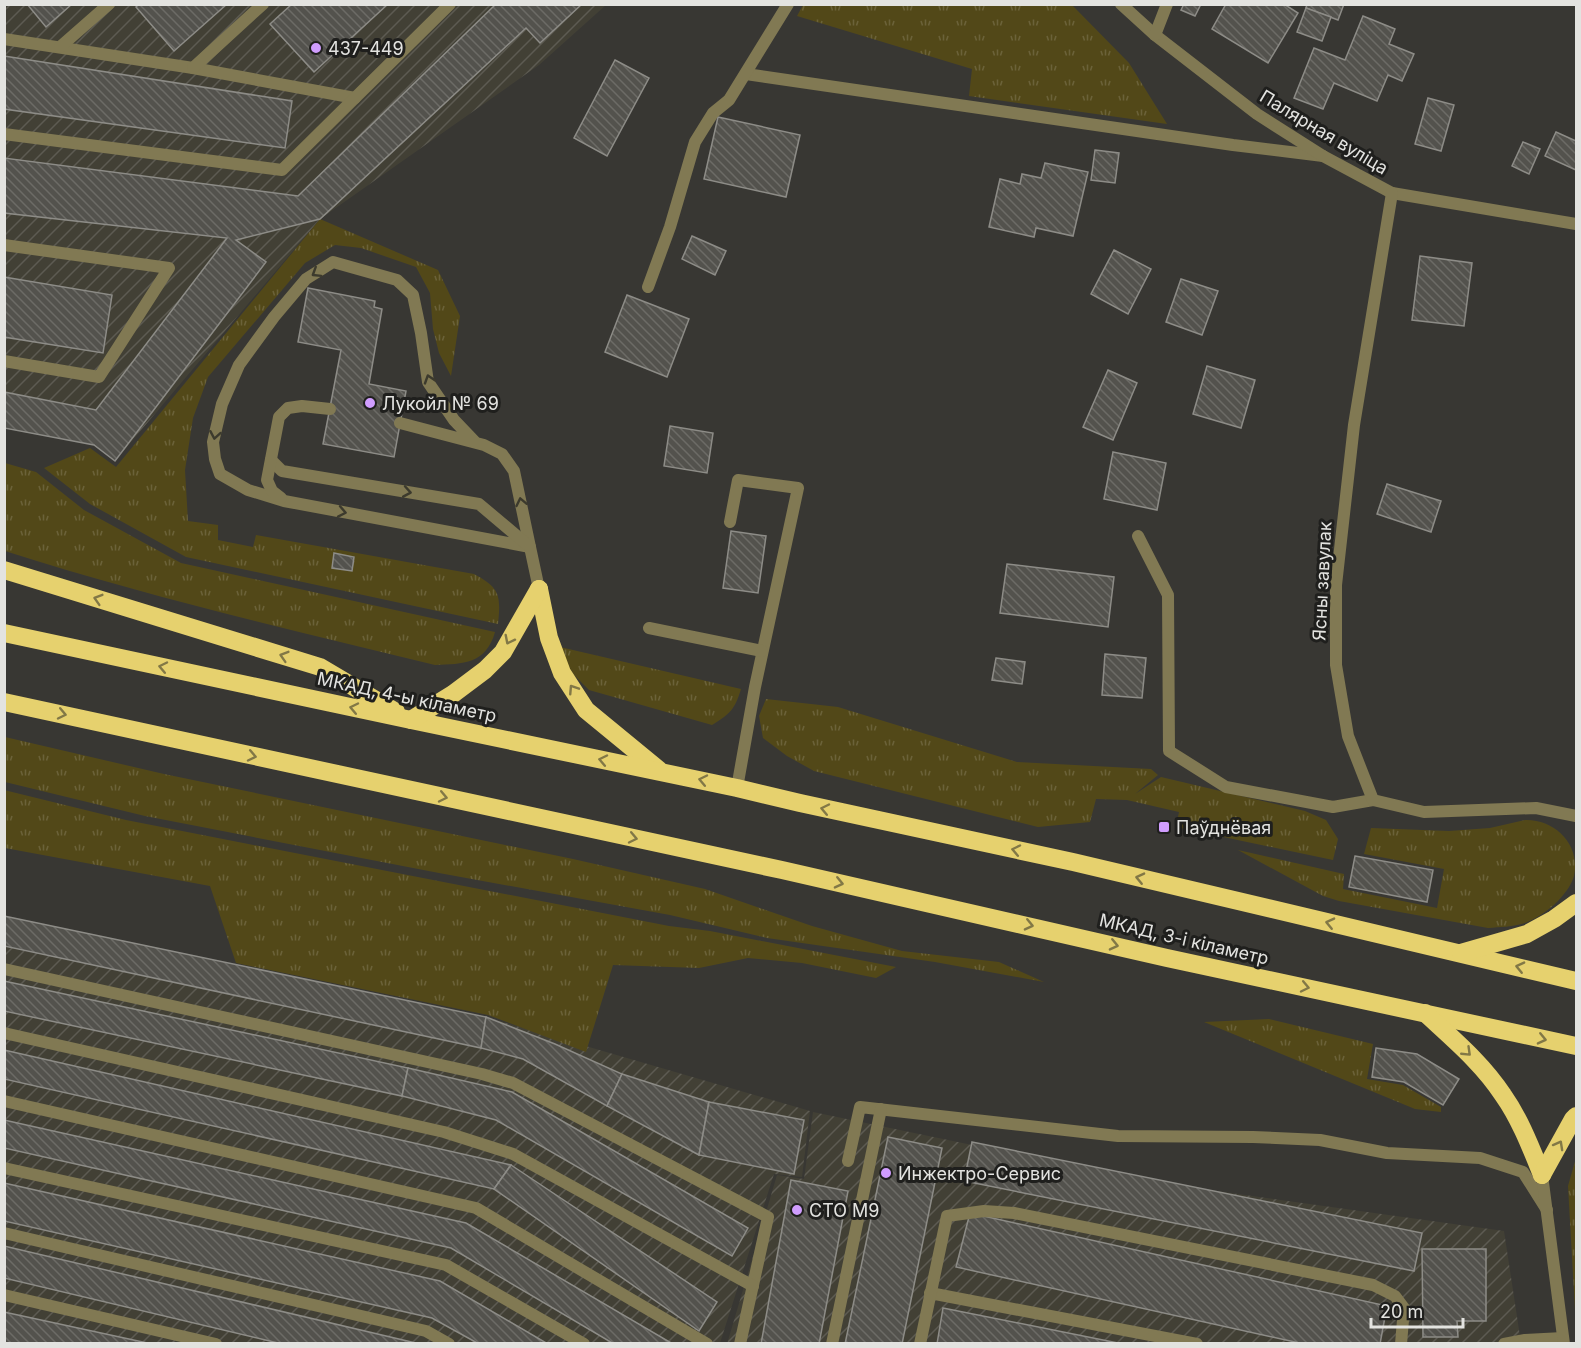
<svg xmlns="http://www.w3.org/2000/svg" width="1581" height="1348" font-family="Inter,sans-serif">
<defs>
<pattern id="industrial-furrows" width="10" height="10" patternUnits="userSpaceOnUse" patternTransform="scale(1.5)"><rect width="10" height="10" fill="#424035"/><path d="M-1 1l2-2M0 10L10 0M9 11l2-2" fill="none" stroke="#5d5b52"/></pattern>
<pattern id="grass-tufts" width="24" height="20" patternUnits="userSpaceOnUse" patternTransform="scale(1.5)"><rect width="24" height="20" fill="#524818"/><path d="M3 7l-1-3M5 7V3M7 7l1-3M15 17l-1-3M17 17v-4M19 17l1-3" fill="none" stroke="#6b6239"/></pattern>
<pattern id="building-back-hatch" width="6" height="6" patternUnits="userSpaceOnUse" patternTransform="scale(1.5)"><rect width="6" height="6" fill="#53524d"/><path d="M-1 5l2 2M0 0l6 6M5-1l2 2" fill="none" stroke="#6c6b66"/></pattern>
</defs>
<rect width="100%" height="100%" fill="#383733"/>
<g fill="url(#industrial-furrows)">
<polygon points="4,5 606,5 539,65 320,219 115,461 94,445 5,428"/>
<polygon points="5,916 486,1017 810,1111 802,1177 774,1174 720,1343 5,1344"/>
<polygon points="813,1112 1151,1182 1504,1231 1521,1343 727,1344 777,1175 804,1179"/>
</g>
<g fill="url(#grass-tufts)">
<polygon points="803,5 1072,5 1129,63 1167,124 969,96 972,69 797,16"/>
<path d="M320,219L438,270L460,316L451,376L439,353L433,329L430,293L416,267L361,248L335,245L305,263L208,377L193,418L185,470L188,521L218,525V540L253,547L256,535L474,574C500,588 501,595 498,624L186,557L90,504L44,468L90,448L116,467Z"/>
<path d="M5,463L36,472L84,510L181,563L495,632C486,664 463,664 435,665C290,630 146,596 5,551Z"/>
<path d="M560,647L741,689C735,709 730,714 712,725L589,690L574,675L564,659Z"/>
<polygon points="766,699 838,707 1017,762 1151,769 1158,775 1135,794 1161,777 1305,811 1326,820 1338,839 1333,860 1176,827 1179,812 1127,800 1096,799 1090,822 1038,827 814,771 787,756 763,738 759,716"/>
<polygon points="5,737 164,774 573,859 705,889 812,926 902,951 999,962 1044,982 935,962 767,938 670,915 439,873 145,816 5,782"/>
<polygon points="4,790 126,820 669,926 710,931 896,967 876,978 802,963 748,958 699,968 613,965 586,1052 488,1015 236,963 210,886 5,848"/>
<path d="M1525,820C1555,819 1581,845 1574,876C1568,896 1544,916 1525,923C1513,927 1500,927 1488,928L1339,901L1323,896L1238,850L1344,874L1343,889L1437,908L1444,869L1364,854L1371,828L1449,831L1490,828Z"/>
<polygon points="1269,1019 1373,1044 1367,1079 1403,1085 1441,1107 1441,1112 1415,1109 1204,1022"/>
<polygon points="1576,1158 1576,1312 1575,1310 1568,1186"/>
</g>
<g fill="url(#building-back-hatch)" stroke="#8d8c87" stroke-width="1.5">
<polygon points="27,4 72,4 46,27"/>
<polygon points="139,4 227,4 174,51 136,7"/>
<polygon points="292,4 388,4 314,72 270,24"/>
<polygon points="496,4 582,4 540,43 526,28 320,219 236,240 266,262 115,461 94,445 4,428 4,392 96,410 227,238 4,213 4,158 298,196"/>
<polygon points="1184,4 1201,4 1195,16 1181,10"/>
<polygon points="1226,4 1284,4 1298,13 1268,63 1212,29"/>
<polygon points="1307,4 1344,4 1338,20 1306,8"/>
<polygon points="1306,8 1331,17 1322,41 1297,32"/>
<polygon points="1363,16 1395,29 1389,44 1414,54 1402,81 1388,75 1377,101 1334,83 1323,109 1294,98 1314,48 1345,60"/>
<polygon points="4,56 292,101 285,148 4,109"/>
<polygon points="615,60 649,78 607,156 574,138"/>
<polygon points="1428,98 1454,105 1441,151 1415,144"/>
<polygon points="718,117 800,135 786,197 704,179"/>
<polygon points="1556,132 1576,141 1576,170 1545,156"/>
<polygon points="1523,142 1540,149 1529,174 1512,166"/>
<polygon points="1095,150 1119,153 1115,183 1091,180"/>
<polygon points="1045,163 1088,172 1073,236 1036,228 1034,237 989,227 1000,179 1020,184 1022,174 1041,178"/>
<polygon points="692,236 726,251 715,275 682,259"/>
<polygon points="1114,250 1151,269 1128,314 1091,294"/>
<polygon points="1420,256 1472,263 1464,326 1412,320"/>
<polygon points="4,277 112,295 103,353 4,337"/>
<polygon points="1181,279 1218,291 1202,335 1166,322"/>
<polygon points="308,288 375,301 374,307 382,309 369,384 406,391 394,457 323,444 341,350 298,342"/>
<polygon points="627,295 689,319 667,377 605,352"/>
<polygon points="1207,366 1255,380 1241,428 1193,414"/>
<polygon points="1108,370 1137,383 1113,440 1083,427"/>
<polygon points="670,426 713,433 707,473 664,466"/>
<polygon points="1113,452 1166,463 1157,510 1104,499"/>
<polygon points="1387,484 1441,501 1431,532 1377,514"/>
<polygon points="731,531 766,536 758,593 723,588"/>
<polygon points="334,553 354,557 352,571 332,568"/>
<polygon points="1007,564 1114,577 1108,627 1000,613"/>
<polygon points="1105,654 1146,658 1142,698 1102,695"/>
<polygon points="996,658 1025,662 1022,684 992,680"/>
<polygon points="1355,856 1433,870 1427,902 1349,887"/>
<polygon points="4,916 486,1017 481,1048 4,946"/>
<polygon points="4,981 408,1068 402,1096 4,1011"/>
<polygon points="486,1017 555,1044 622,1074 607,1106 523,1059 481,1048"/>
<polygon points="1376,1048 1417,1054 1459,1079 1443,1105 1404,1082 1372,1077"/>
<polygon points="4,1050 511,1165 494,1189 4,1079"/>
<polygon points="408,1068 512,1092 748,1228 732,1256 496,1120 402,1096"/>
<polygon points="622,1074 709,1102 699,1155 607,1106"/>
<polygon points="709,1102 804,1120 794,1174 699,1155"/>
<polygon points="4,1120 466,1223 673,1344 614,1344 451,1248 4,1148"/>
<polygon points="888,1137 942,1148 902,1344 845,1344"/>
<polygon points="972,1142 1422,1233 1414,1271 964,1181"/>
<polygon points="511,1165 717,1302 699,1331 494,1189"/>
<polygon points="791,1180 848,1191 819,1344 761,1344"/>
<polygon points="4,1183 440,1281 548,1344 479,1344 432,1318 4,1221"/>
<polygon points="970,1213 1387,1306 1380,1344 1304,1344 956,1267"/>
<polygon points="4,1246 420,1344 282,1344 4,1278"/>
<polygon points="1422,1249 1486,1249 1486,1321 1457,1321 1458,1337 1423,1337"/>
<polygon points="943,1308 1123,1344 937,1344"/>
<polygon points="4,1312 152,1344 4,1344"/>
</g>
<g fill="none" stroke-linecap="round" stroke-linejoin="round">
<g stroke="#817953" stroke-width="12">
<polyline points="4,39 193,68 355,98"/>
<polyline points="60,47 109,4"/>
<polyline points="193,68 263,4"/>
<polyline points="746,74 1233,145 1323,156"/>
<polyline points="4,134 282,170 450,4"/>
<polyline points="4,245 169,268 99,377 4,361"/>
<polyline points="648,287 670,227 695,142 713,113 729,100 788,4"/>
<polyline points="400,423 484,445 502,454 514,471 530,547 284,501 248,490 220,474 215,459 213,442 222,404 239,365 274,317 306,279 333,262 397,280 413,295 421,333 428,382 454,420 475,442"/>
<polyline points="271,460 282,471 479,504 530,547 539,589"/>
<polyline points="281,498 272,491 267,480 279,417 288,408 302,406 330,409"/>
<polyline points="730,522 738,480 798,488 755,687 737,788"/>
<polyline points="1138,536 1168,595 1169,751 1226,787 1333,807 1373,800"/>
<polyline points="649,628 762,651"/>
<polyline points="4,969 482,1074 513,1083 768,1217 740,1344"/>
<polyline points="4,1033 444,1132 513,1154 753,1286"/>
<polyline points="4,1101 476,1208 707,1344"/>
<polyline points="848,1161 860,1107 1118,1136 1253,1137 1320,1140 1387,1153 1480,1158 1523,1172 1547,1210"/>
<polyline points="4,1168 446,1265 584,1344"/>
<polyline points="4,1233 426,1331 449,1344"/>
<polyline points="930,1293 1197,1344"/>
<polyline points="4,1295 216,1344"/>
<polyline points="832,1344 881,1109"/>
<polyline points="920,1344 947,1216 984,1211 1014,1213 1373,1285 1395,1296 1404,1308 1401,1344"/>
<polyline points="1504,1344 1525,1340 1563,1338"/>
</g>
<g stroke="#817953" stroke-width="12">
<polyline points="1121,4 1155,35 1257,114 1323,156 1392,193 1576,224"/>
<polyline points="1155,35 1167,4"/>
<polyline points="1392,193 1354,425 1336,585 1336,665 1348,736 1373,800 1424,812 1536,808 1576,816"/>
<polyline points="1542,1175 1564,1344"/>
</g>
<g stroke="#e6d16e" stroke-width="18">
<polyline points="4,570 320,667 396,712"/>
<polyline points="539,589 549,638 562,673 586,710 659,770"/>
<polyline points="4,633 411,720 737,788 800,803 1073,862 1576,981"/>
<polyline points="4,702 782,870 1167,958 1576,1046"/>
<polyline points="411,720 453,694 485,670 503,652 539,589"/>
<polyline points="1461,953 1527,934 1554,919 1576,903"/>
<path d="M1425,1013C1453,1039 1482,1063 1503,1095C1520,1119 1531,1148 1542,1175"/>
<polyline points="1542,1175 1573,1119 1576,1116"/>
</g>
</g>
<defs><path id="oneway-chevron" d="M-2-3.5L2.5 0L-2 3.5" fill="none" stroke-width="1.6" stroke-linecap="round" stroke-linejoin="round" transform="scale(1.5)"/></defs>
<g stroke="#3c3a2d">
<use href="#oneway-chevron" transform="translate(316 273) rotate(148)"/>
<use href="#oneway-chevron" transform="translate(429 379) rotate(-108)"/>
<use href="#oneway-chevron" transform="translate(215 435) rotate(100)"/>
<use href="#oneway-chevron" transform="translate(407 492) rotate(10)"/>
<use href="#oneway-chevron" transform="translate(521 502) rotate(-102)"/>
<use href="#oneway-chevron" transform="translate(342 512) rotate(11)"/>
</g>
<g stroke="#827846">
<use href="#oneway-chevron" transform="translate(98 599) rotate(-163)"/>
<use href="#oneway-chevron" transform="translate(509 640) rotate(117)"/>
<use href="#oneway-chevron" transform="translate(284 656) rotate(-163)"/>
<use href="#oneway-chevron" transform="translate(163 667) rotate(-168)"/>
<use href="#oneway-chevron" transform="translate(573 689) rotate(-123)"/>
<use href="#oneway-chevron" transform="translate(354 708) rotate(-168)"/>
<use href="#oneway-chevron" transform="translate(62 714) rotate(12)"/>
<use href="#oneway-chevron" transform="translate(252 756) rotate(12)"/>
<use href="#oneway-chevron" transform="translate(603 760) rotate(-168)"/>
<use href="#oneway-chevron" transform="translate(703 780) rotate(-168)"/>
<use href="#oneway-chevron" transform="translate(443 797) rotate(12)"/>
<use href="#oneway-chevron" transform="translate(825 809) rotate(-168)"/>
<use href="#oneway-chevron" transform="translate(633 838) rotate(12)"/>
<use href="#oneway-chevron" transform="translate(1016 850) rotate(-168)"/>
<use href="#oneway-chevron" transform="translate(1140 878) rotate(-167)"/>
<use href="#oneway-chevron" transform="translate(839 883) rotate(13)"/>
<use href="#oneway-chevron" transform="translate(1330 923) rotate(-167)"/>
<use href="#oneway-chevron" transform="translate(1029 925) rotate(13)"/>
<use href="#oneway-chevron" transform="translate(1114 945) rotate(13)"/>
<use href="#oneway-chevron" transform="translate(1520 967) rotate(-167)"/>
<use href="#oneway-chevron" transform="translate(1305 987) rotate(12)"/>
<use href="#oneway-chevron" transform="translate(1542 1039) rotate(13)"/>
<use href="#oneway-chevron" transform="translate(1467 1052) rotate(44)"/>
<use href="#oneway-chevron" transform="translate(1559 1145) rotate(-61)"/>
</g>
<g fill="#d09dfe" stroke="#1f1f1d" stroke-width="2">
<circle cx="316" cy="48" r="6"/>
<circle cx="370" cy="403" r="6"/>
<rect x="1158" y="821" width="12" height="12" rx="3"/>
<circle cx="886" cy="1173" r="6"/>
<circle cx="797" cy="1210" r="6"/>
</g>
<g text-anchor="middle" dominant-baseline="central" stroke-width="6" stroke-linejoin="round" paint-order="stroke">
<g font-size="18" fill="#e3e3e0" stroke="#1f1f1d" text-anchor="start">
<text x="328" y="48">437-449</text>
<text x="382" y="403">Лукойл № 69</text>
<text x="1176" y="827">Паўднёвая</text>
<text x="898" y="1173">Инжектро-Сервис</text>
<text x="809" y="1210">СТО М9</text>
</g>
<g font-size="18" fill="#e3e3e0" stroke="#1f1f1d">
<text transform="translate(1324 132) rotate(31)">Палярная вуліца</text>
<text transform="translate(1322 581) rotate(-87)">Ясны завулак</text>
<text transform="translate(407 697) rotate(12)">МКАД, 4-ы кіламетр</text>
<text transform="translate(1184 939) rotate(13)">МКАД, 3-і кіламетр</text>
</g>
</g>
<rect width="1581" height="1348" fill="none" stroke="#e3e3e0" stroke-width="12"/>
<path d="M1371 1318v9h92v-9" fill="none" stroke="#e3e3e0" stroke-width="3"/>
<text x="1380" y="1318" font-size="18" fill="#e3e3e0" stroke="#1f1f1d" stroke-width="4.5" paint-order="stroke">20 m</text>
</svg>
